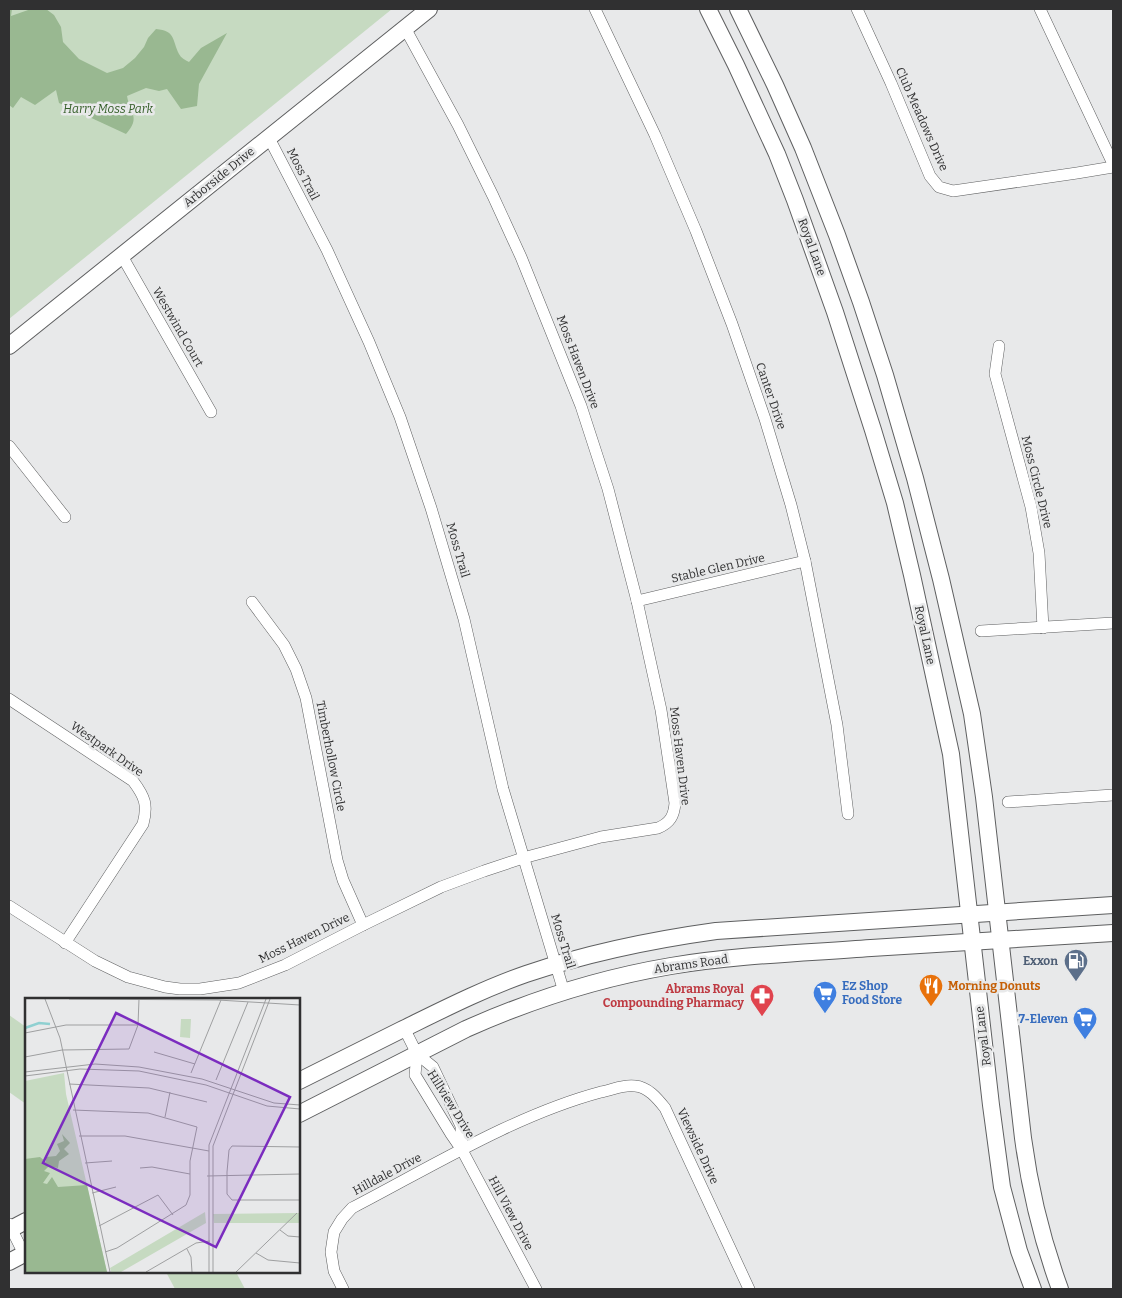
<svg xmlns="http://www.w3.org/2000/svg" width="1122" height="1298" font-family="Bitter,serif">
<rect width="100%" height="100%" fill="#e8e9ea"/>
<g fill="#c6dac1">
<polygon points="9,9 392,9 9,319"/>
<polygon points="9,1015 26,1027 26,1104 9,1092"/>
<polygon points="166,1272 236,1272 245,1289 175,1289"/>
</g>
<path fill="#99b891" d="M9,9H12L11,16L31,9H46L54,15L61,27L63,42L79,59L107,73L123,68L135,58L144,47L148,38L156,29C176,31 172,40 179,54C181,58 185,60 189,62L201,48L227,33L199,84L197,106L181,109L167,89L159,91L146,88L127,96C130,114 141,117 126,134L59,103L56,90L35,105L21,97L13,108L9,105Z"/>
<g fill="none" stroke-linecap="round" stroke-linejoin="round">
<defs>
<g id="street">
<polyline points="595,9 655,135 696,231 732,324 765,419 791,505 805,561 837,725 848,814"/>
<polyline points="857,9 891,83 930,176 939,187 953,191 1077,173 1113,167"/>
<polyline points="1040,9 1113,164"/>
<polyline points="269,138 327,250 369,342 400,417 431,508 464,619 503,789 564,992"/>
<polyline points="122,256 211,412"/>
<polyline points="999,346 995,374 1031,507 1039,553 1043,628"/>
<polyline points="9,446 65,517"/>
<polyline points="637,601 805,561"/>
<polyline points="252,602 284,645 296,669 306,698 337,860 343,880 363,925"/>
<polyline points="981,631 1113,623"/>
<path d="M9,699L133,781C145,797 148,805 143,824L65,943"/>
<polyline points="1008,802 1113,795"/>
<path d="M9,906L95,961L128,977L165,987L180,989H200L239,983L285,965L363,925L441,887L484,871L523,858L601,837L658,828C670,823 674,816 675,803L661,710L637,601L608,489L581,406L521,257L493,196L458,125L405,28"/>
<polyline points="404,1028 417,1054 433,1067 461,1126 462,1150"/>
<polyline points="417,1054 415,1075 451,1134 462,1150 536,1289"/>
<polyline points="9,1224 24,1254"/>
<path d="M343,1289L334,1271L331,1252L334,1232L342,1219L352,1208C431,1167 515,1115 601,1092C612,1090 624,1084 635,1086C648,1087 657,1098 665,1108L749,1289"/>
</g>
<g id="secondary">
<polyline points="708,9 736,65 777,154 795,200 835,312 873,430 895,503 912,575 951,754 991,1105 1002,1187 1019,1251 1033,1289"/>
<path d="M738,9L775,85L803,148L837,235L861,302L885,375L915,478L941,579L972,714L984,797L1023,1138C1030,1190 1042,1240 1060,1289"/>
<polyline points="9,346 429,9"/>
<path d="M299,1081C333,1064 367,1047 401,1030C442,1010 483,989 526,974C588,953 651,940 716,931L1113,905"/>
<path d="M299,1114L466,1029C531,1000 600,978 671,966C737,955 805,953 871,948C952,943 1033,938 1113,933"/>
<polyline points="9,1230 26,1221"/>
<polyline points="9,1262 26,1253"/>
</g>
</defs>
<use href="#street" stroke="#5e5f60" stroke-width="12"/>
<use href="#secondary" stroke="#5e5f60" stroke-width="18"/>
<use href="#street" stroke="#fff" stroke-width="11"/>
<use href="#secondary" stroke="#fff" stroke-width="16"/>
</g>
<defs>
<symbol id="fuel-pin" viewBox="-11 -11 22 30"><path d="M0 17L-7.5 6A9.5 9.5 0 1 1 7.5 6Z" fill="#5c6f8a" stroke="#e8e9ea"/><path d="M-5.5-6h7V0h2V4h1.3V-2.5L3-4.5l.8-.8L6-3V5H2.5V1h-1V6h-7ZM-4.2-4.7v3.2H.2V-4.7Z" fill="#fff"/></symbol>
<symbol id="restaurant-pin" viewBox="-11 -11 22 30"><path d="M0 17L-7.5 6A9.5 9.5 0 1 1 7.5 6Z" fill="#e8710a" stroke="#e8e9ea"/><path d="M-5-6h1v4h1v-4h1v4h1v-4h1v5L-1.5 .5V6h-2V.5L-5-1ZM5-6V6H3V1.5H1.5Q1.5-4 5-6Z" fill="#fff"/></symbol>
<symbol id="supermarket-pin" viewBox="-11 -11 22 30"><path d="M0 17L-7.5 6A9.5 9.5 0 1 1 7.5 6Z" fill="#3f7fe0" stroke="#e8e9ea"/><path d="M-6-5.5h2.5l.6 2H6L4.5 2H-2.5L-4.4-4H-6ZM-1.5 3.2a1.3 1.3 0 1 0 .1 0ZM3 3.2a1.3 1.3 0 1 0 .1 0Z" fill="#fff"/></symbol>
<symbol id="pharmacy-pin" viewBox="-11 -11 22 30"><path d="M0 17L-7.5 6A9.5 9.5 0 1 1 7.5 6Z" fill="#e0444e" stroke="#e8e9ea"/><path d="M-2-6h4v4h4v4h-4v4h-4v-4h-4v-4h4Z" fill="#fff"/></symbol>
</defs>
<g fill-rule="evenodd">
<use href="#fuel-pin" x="1062" y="947" width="28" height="38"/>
<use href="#restaurant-pin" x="917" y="972" width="28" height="38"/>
<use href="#supermarket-pin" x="811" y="979" width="28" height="38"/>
<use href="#pharmacy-pin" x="748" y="982" width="28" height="38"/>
<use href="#supermarket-pin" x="1071" y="1005" width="28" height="38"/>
</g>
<g text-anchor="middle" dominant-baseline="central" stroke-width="5" stroke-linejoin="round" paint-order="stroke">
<g font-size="12" font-style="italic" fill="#345e28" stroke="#e8e9ea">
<text x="108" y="109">Harry Moss Park</text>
</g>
<g font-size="12" fill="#303031" stroke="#e8e9ea">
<text transform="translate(922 119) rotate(66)">Club Meadows Drive</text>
<text transform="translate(303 174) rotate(63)">Moss Trail</text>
<text transform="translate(219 177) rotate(-39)">Arborside Drive</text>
<text transform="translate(812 247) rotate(70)">Royal Lane</text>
<text transform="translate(178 327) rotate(60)">Westwind Court</text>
<text transform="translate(578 362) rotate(69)">Moss Haven Drive</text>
<text transform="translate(771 396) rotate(71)">Canter Drive</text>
<text transform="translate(1037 482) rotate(76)">Moss Circle Drive</text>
<text transform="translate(458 550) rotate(74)">Moss Trail</text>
<text transform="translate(718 568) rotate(-13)">Stable Glen Drive</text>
<text transform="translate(925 635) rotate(78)">Royal Lane</text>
<text transform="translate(107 749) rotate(35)">Westpark Drive</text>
<text transform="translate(331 756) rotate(79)">Timberhollow Circle</text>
<text transform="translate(680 756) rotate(83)">Moss Haven Drive</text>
<text transform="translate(304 938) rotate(-26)">Moss Haven Drive</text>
<text transform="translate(563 941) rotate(73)">Moss Trail</text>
<text transform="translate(691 964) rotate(-8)">Abrams Road</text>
<text transform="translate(983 1036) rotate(-97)">Royal Lane</text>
<text transform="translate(451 1104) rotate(58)">Hillview Drive</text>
<text transform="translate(698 1146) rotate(65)">Viewside Drive</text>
<text transform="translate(387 1174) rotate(-28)">Hilldale Drive</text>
<text transform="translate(511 1213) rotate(62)">Hill View Drive</text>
</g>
<g font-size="12" font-weight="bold" fill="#4e5e75" stroke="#e8e9ea" text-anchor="end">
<text x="1058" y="961">Exxon</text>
</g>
<g font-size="12" font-weight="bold" fill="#366cbe" stroke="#e8e9ea" text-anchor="start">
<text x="842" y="986">EZ Shop<tspan x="842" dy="14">Food Store</tspan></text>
<text x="1068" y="1019" text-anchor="end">7-Eleven</text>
</g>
<g font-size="12" font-weight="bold" fill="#c56008" stroke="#e8e9ea" text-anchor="start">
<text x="948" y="986">Morning Donuts</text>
</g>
<g font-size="12" font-weight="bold" fill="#be3a42" stroke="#e8e9ea" text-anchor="end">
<text x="744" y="989">Abrams Royal<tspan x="744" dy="14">Compounding Pharmacy</tspan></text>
</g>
</g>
<g transform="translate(25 998)">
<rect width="275" height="275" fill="#e8e9ea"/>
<path d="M156,21H166L165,40L155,39ZM39,75L41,96L82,274H0V83ZM180,214L181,225L96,274H86L85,270ZM275,215V225H189L188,216Z" fill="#c6dac1"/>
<path d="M37,136L45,145L39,151L44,156L34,163L33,170L24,168L19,173L25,175L18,185L22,186L27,179L33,189L62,187L82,274H0V161L15,159L21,164V159L31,158L35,153L32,146L39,143Z" fill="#99b891"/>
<path fill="none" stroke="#8fd0d1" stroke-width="2.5" d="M0,30L14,25L25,26"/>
<path fill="none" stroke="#9e9fa0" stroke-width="1" d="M20,1L35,40L85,274M44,1L193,2L275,7M0,35L41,27H113M129,54L170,66M0,59L37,52L104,51L113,27L114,1M0,74L70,66L114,69L177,81L249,105L275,107M166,75L196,2M0,78L55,71L114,73L181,87L242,108L275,111M191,82L223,4M44,86L124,90L182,104M48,112L123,115L172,129L165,163V197L161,207L92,250L80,254M140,119L145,94M54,138H100L184,153M275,149L207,148L204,152L202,174V196L207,202H275M60,165L87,163M115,170L127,169L165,176M182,178L275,176M67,195L91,189M74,228L133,197L148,217M255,232L263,238L275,239M162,251L166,259L167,274M231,255L243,262L275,265M121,274L171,245L185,243M184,274V147L241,1M188,274V148L245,1M211,274L272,215"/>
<path fill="#7b2cbf" fill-opacity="0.15" stroke="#7b2cbf" stroke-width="2.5" d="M91,15L265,99L191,249L18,165Z"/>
<rect width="275" height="275" fill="none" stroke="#303031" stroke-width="2.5"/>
</g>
<rect width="1122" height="1298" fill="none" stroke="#303031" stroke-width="20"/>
</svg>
